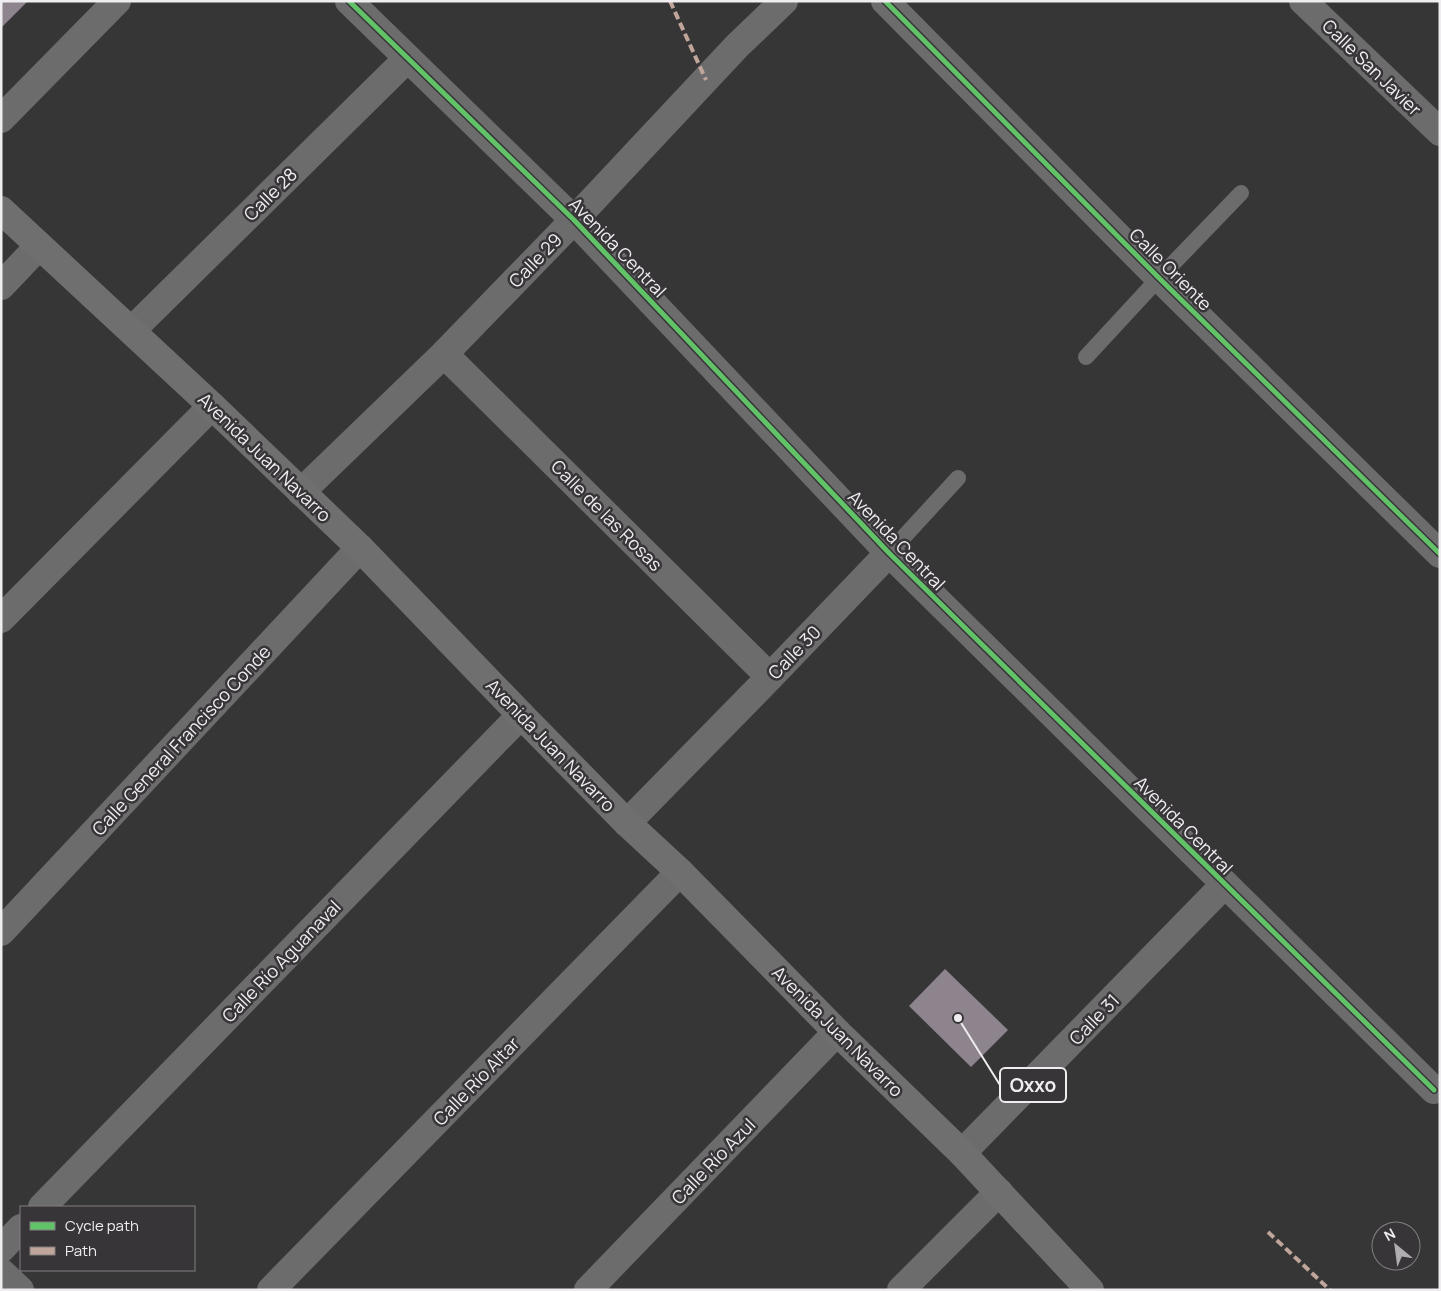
<svg xmlns="http://www.w3.org/2000/svg" width="1441" height="1291" font-family="Manrope,sans-serif">
<rect width="100%" height="100%" fill="#373637"/>
<g fill="#8d848e">
<polygon points="1,1 28,1 1,28"/>
<polygon points="945,969 1008,1030 971,1067 909,1006"/>
</g>
<g fill="none" stroke-linecap="round" stroke-linejoin="round">
<g stroke="#6d6c6d" stroke-width="16">
<polyline points="1086,357 1159,278 1241,193"/>
<polyline points="889,553 958,478"/>
</g>
<g stroke="#6d6c6d" stroke-width="28">
<polyline points="349,1 574,220 889,553 1434,1090"/>
<polyline points="885,1 1159,278 1440,554"/>
<polyline points="1303,1 1440,132"/>
<polyline points="1,119 117,1"/>
<polyline points="1,286 39,246"/>
<polyline points="132,330 407,59"/>
<polyline points="444,354 770,677"/>
<polyline points="301,492 444,354 574,220 737,46 784,1"/>
<polyline points="1,619 212,406"/>
<polyline points="627,823 770,677 889,553"/>
<polyline points="1,932 360,548"/>
<polyline points="962,1153 1225,884"/>
<polyline points="42,1207 521,715"/>
<polyline points="1,1249 21,1228"/>
<polyline points="1,1272 20,1290"/>
<polyline points="271,1290 680,872"/>
<polyline points="588,1290 837,1032"/>
<polyline points="901,1290 999,1192"/>
</g>
<polyline stroke="#6f6f6f" stroke-width="28" points="1,210 212,406 360,548 521,715 627,823 680,872 837,1032 962,1153 1090,1290"/>
<g stroke="#c0a59a" stroke-width="4" stroke-dasharray="8 4" stroke-linecap="butt">
<polyline points="670,1 706,80"/>
<polyline points="1268,1232 1330,1290"/>
</g>
<defs>
<g id="cycleway">
<polyline points="349,1 574,220 889,553 1434,1090"/>
<polyline points="885,1 1159,278 1440,554"/>
</g>
</defs>
<use href="#cycleway" stroke="#383538" stroke-width="8"/>
<use href="#cycleway" stroke="#61c268" stroke-width="5"/>
</g>
<g text-anchor="middle" dominant-baseline="central" stroke-width="5" stroke-linejoin="round" paint-order="stroke">
<g font-size="18" fill="#efedef" stroke="#383538">
<text transform="translate(1372 67) rotate(44)">Calle San Javier</text>
<text transform="translate(270 194) rotate(-45)">Calle 28</text>
<text transform="translate(618 247) rotate(46)">Avenida Central</text>
<text transform="translate(535 260) rotate(-46)">Calle 29</text>
<text transform="translate(1171 269) rotate(45)">Calle Oriente</text>
<text transform="translate(265 457) rotate(44)">Avenida Juan Navarro</text>
<text transform="translate(607 515) rotate(45)">Calle de las Rosas</text>
<text transform="translate(897 540) rotate(46)">Avenida Central</text>
<text transform="translate(794 652) rotate(-46)">Calle 30</text>
<text transform="translate(181 740) rotate(-47)">Calle General Francisco Conde</text>
<text transform="translate(551 745) rotate(46)">Avenida Juan Navarro</text>
<text transform="translate(1184 825) rotate(45)">Avenida Central</text>
<text transform="translate(281 961) rotate(-46)">Calle Río Aguanaval</text>
<text transform="translate(1094 1019) rotate(-46)">Calle 31</text>
<text transform="translate(838 1031) rotate(45)">Avenida Juan Navarro</text>
<text transform="translate(476 1081) rotate(-46)">Calle Río Altar</text>
<text transform="translate(713 1161) rotate(-46)">Calle Río Azul</text>
</g>
</g>
<path fill="none" stroke="#efedef" stroke-width="2" d="M958 1018L1000 1085"/>
<circle fill="#efedef" stroke="#383538" stroke-width="2" cx="958" cy="1018" r="5"/>
<rect fill="#383538" stroke="#efedef" stroke-width="2" x="1000" y="1068" width="66" height="34" rx="5"/>
<g font-size="19" text-anchor="middle" font-weight="bold" fill="#efedef">
<text x="1033" y="1092">Oxxo</text>
</g>
<rect width="1441" height="1291" fill="none" stroke="#efedef" stroke-width="5"/>
<rect x="20" y="1206" width="175" height="65" fill="#383538" stroke="#817f81"/>
<rect x="30" y="1222" width="25" height="8" fill="#61c268" stroke="#817f81"/>
<text x="65" y="1231" font-size="15" fill="#efedef">Cycle path</text>
<rect x="30" y="1247" width="25" height="8" fill="#c0a59a" stroke="#817f81"/>
<text x="65" y="1256" font-size="15" fill="#efedef">Path</text>
<g transform="translate(1396 1246) rotate(331)"><circle r="24" fill="#383538" stroke="#817f81"/>
<path d="M0-4L9 19L0 12L-9 19Z" fill="#afadaf"/>
<text y="-8" font-size="14" font-weight="bold" text-anchor="middle" fill="#efedef">N</text>
</g>
</svg>
